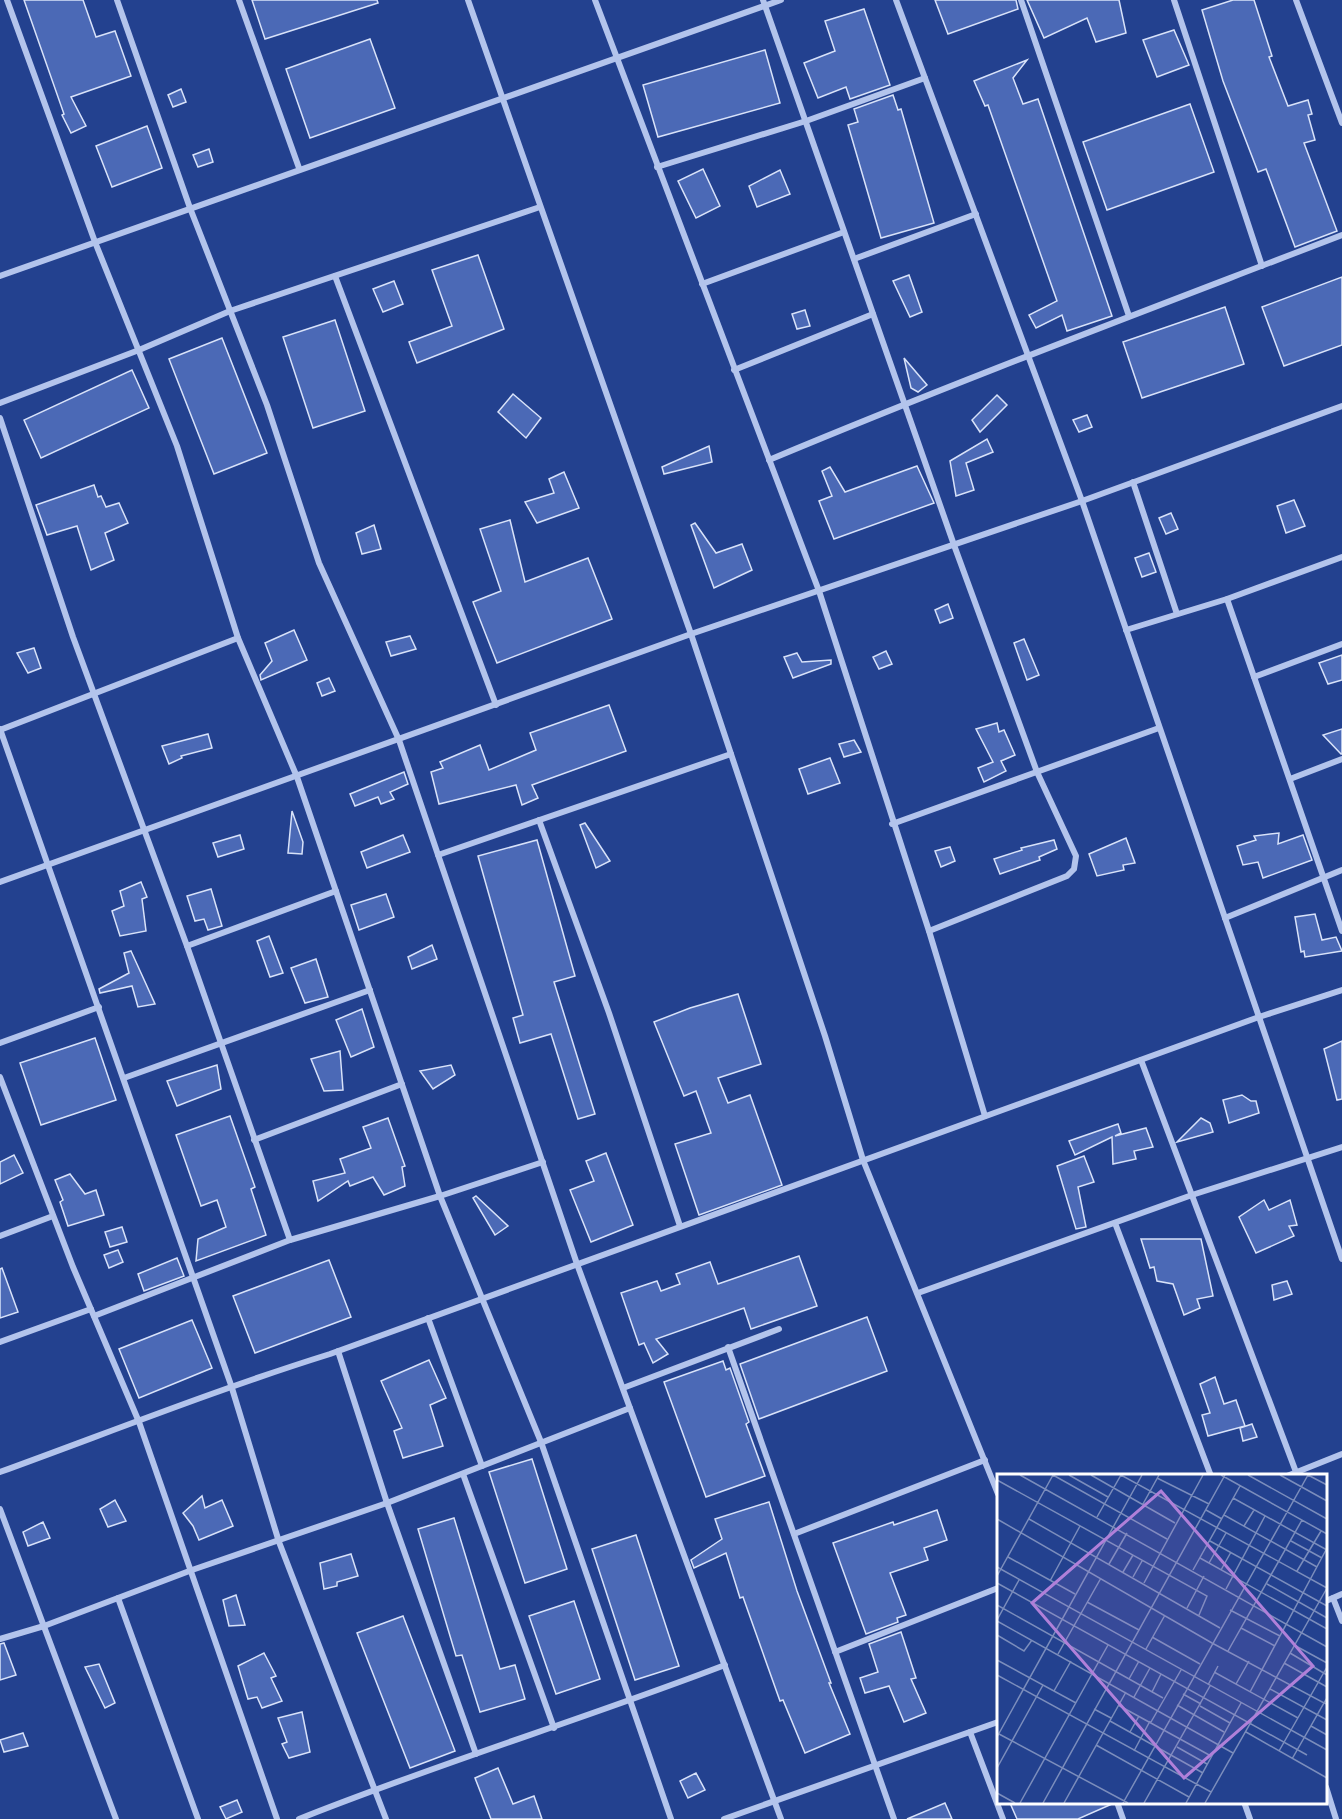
<svg xmlns="http://www.w3.org/2000/svg" width="1342" height="1819" font-family="'Archivo Narrow',sans-serif">
<rect width="100%" height="100%" fill="#23418f"/>
<g fill="#4b69b6" stroke="#d8e2f9" stroke-width="1.5">
<polygon points="24,0 83,0 96,37 115,31 131,76 71,97 86,126 71,133 62,115 64,114"/>
<polygon points="252,0 377,0 378,3 265,39"/>
<polygon points="935,0 1016,0 1018,9 948,34"/>
<polygon points="1027,0 1119,0 1126,33 1096,42 1087,18 1044,38"/>
<polygon points="1233,0 1254,0 1272,56 1269,57 1288,106 1308,100 1312,114 1308,115 1315,140 1304,143 1337,231 1295,247 1266,169 1258,172 1223,81 1202,10"/>
<polygon points="864,9 890,85 850,99 846,87 818,98 804,63 835,51 825,21"/>
<polygon points="1174,30 1189,65 1157,77 1143,40"/>
<polygon points="370,39 395,108 310,138 286,69"/>
<polygon points="765,50 780,103 658,137 643,85"/>
<polygon points="1027,60 1013,78 1023,104 1038,99 1112,316 1067,331 1062,315 1036,328 1029,315 1057,301 988,105 985,106 974,81"/>
<polygon points="181,89 186,102 173,107 168,95"/>
<polygon points="893,95 898,110 901,109 934,223 881,238 848,125 858,122 854,109"/>
<polygon points="1190,104 1214,172 1107,210 1083,142"/>
<polygon points="147,126 162,168 112,187 96,146"/>
<polygon points="209,149 213,162 198,167 193,155"/>
<polygon points="703,169 720,206 696,218 678,181"/>
<polygon points="780,170 790,194 757,207 749,186"/>
<polygon points="478,255 504,329 417,363 409,342 452,326 432,270"/>
<polygon points="909,275 922,312 910,317 893,281"/>
<polygon points="1342,277 1342,345 1284,366 1262,307"/>
<polygon points="394,281 403,304 383,312 373,289"/>
<polygon points="1225,307 1244,364 1142,398 1123,342"/>
<polygon points="805,310 810,326 797,329 792,314"/>
<polygon points="335,320 365,411 313,428 283,337"/>
<polygon points="222,338 267,453 214,474 169,359"/>
<polygon points="904,358 927,385 918,392 911,388"/>
<polygon points="132,370 149,408 41,458 24,420"/>
<polygon points="513,394 541,418 526,438 498,412"/>
<polygon points="997,395 1007,405 980,432 972,420"/>
<polygon points="1087,415 1092,427 1079,432 1073,420"/>
<polygon points="987,439 993,452 966,463 974,490 956,496 950,461"/>
<polygon points="709,446 712,462 664,474 662,467"/>
<polygon points="917,466 934,503 834,539 819,501 832,496 822,471 830,467 845,492"/>
<polygon points="564,472 579,508 537,523 525,502 554,493 549,479"/>
<polygon points="94,485 98,497 101,496 106,507 119,503 128,523 105,533 114,560 91,570 77,526 47,535 36,505"/>
<polygon points="1294,500 1305,526 1286,533 1277,506"/>
<polygon points="1171,513 1178,529 1166,534 1159,518"/>
<polygon points="510,520 525,582 588,558 612,619 497,663 473,602 501,591 480,529"/>
<polygon points="695,523 716,553 742,544 752,570 714,588 691,525"/>
<polygon points="374,525 381,549 362,554 356,533"/>
<polygon points="1149,553 1156,572 1142,577 1135,558"/>
<polygon points="948,604 953,618 940,623 935,610"/>
<polygon points="294,630 307,660 261,680 260,675 272,661 265,643"/>
<polygon points="410,636 416,649 391,656 386,642"/>
<polygon points="1024,639 1039,675 1027,680 1014,643"/>
<polygon points="34,648 41,668 28,673 17,653"/>
<polygon points="886,651 892,664 879,669 873,657"/>
<polygon points="797,653 802,662 831,660 831,664 793,678 784,657"/>
<polygon points="1342,655 1342,680 1328,684 1319,663"/>
<polygon points="329,678 335,691 322,696 317,683"/>
<polygon points="609,705 626,751 532,785 538,798 522,805 516,785 439,804 431,772 443,768 440,762 480,745 489,770 536,750 530,733"/>
<polygon points="997,723 999,732 1004,730 1015,755 1001,761 1006,771 984,782 978,768 993,762 976,729"/>
<polygon points="1342,729 1342,754 1341,754 1323,735"/>
<polygon points="208,734 212,748 181,756 182,758 169,764 162,746"/>
<polygon points="854,740 861,752 844,757 839,744"/>
<polygon points="830,758 840,783 808,794 799,769"/>
<polygon points="404,772 408,784 390,792 394,799 381,804 378,797 355,806 350,794"/>
<polygon points="292,811 303,842 302,854 288,853"/>
<polygon points="585,823 610,861 596,868 580,825"/>
<polygon points="1279,833 1278,844 1303,835 1312,860 1263,878 1258,862 1243,865 1237,846 1256,840 1254,836"/>
<polygon points="240,835 244,849 218,857 213,843"/>
<polygon points="403,835 410,852 367,868 361,852"/>
<polygon points="1126,838 1135,863 1123,865 1124,870 1097,876 1089,854"/>
<polygon points="537,840 575,976 554,982 595,1114 578,1119 551,1034 520,1043 513,1018 523,1015 478,856"/>
<polygon points="1054,840 1057,849 1039,857 1040,860 1000,874 994,859 1022,850 1021,848"/>
<polygon points="950,847 955,861 941,867 935,851"/>
<polygon points="141,882 147,897 142,899 146,931 120,936 112,911 124,906 120,891"/>
<polygon points="211,889 222,926 208,930 204,919 195,921 187,896"/>
<polygon points="386,894 394,917 359,930 351,905"/>
<polygon points="1315,914 1322,940 1336,937 1342,951 1305,957 1304,951 1301,952 1295,917"/>
<polygon points="269,936 283,973 270,977 257,941"/>
<polygon points="432,945 437,959 412,969 408,957"/>
<polygon points="131,951 146,984 155,1004 138,1007 132,986 100,993 99,989 129,973 124,953"/>
<polygon points="316,959 328,997 305,1003 291,968"/>
<polygon points="738,994 761,1064 718,1078 728,1103 750,1095 782,1185 699,1215 675,1144 711,1133 696,1091 684,1096 654,1022 690,1008"/>
<polygon points="362,1009 374,1047 351,1057 336,1020"/>
<polygon points="95,1038 116,1100 41,1125 20,1063"/>
<polygon points="1342,1041 1342,1099 1337,1100 1324,1049"/>
<polygon points="340,1051 343,1090 324,1091 311,1059"/>
<polygon points="217,1065 221,1089 177,1106 167,1081"/>
<polygon points="451,1065 455,1075 433,1089 420,1071"/>
<polygon points="1242,1095 1251,1101 1256,1101 1259,1113 1229,1123 1223,1100"/>
<polygon points="230,1116 255,1187 251,1189 266,1235 196,1261 198,1239 226,1227 217,1200 201,1206 176,1135"/>
<polygon points="388,1118 405,1166 402,1167 405,1186 384,1195 373,1177 350,1186 348,1181 318,1201 313,1181 345,1173 340,1159 371,1148 363,1127"/>
<polygon points="1201,1118 1210,1123 1213,1132 1177,1142"/>
<polygon points="1118,1124 1121,1133 1115,1136 1146,1128 1153,1147 1134,1151 1136,1159 1113,1164 1112,1137 1075,1155 1069,1141"/>
<polygon points="606,1153 633,1225 591,1242 570,1190 594,1181 586,1161"/>
<polygon points="14,1155 23,1173 0,1184 0,1162"/>
<polygon points="1084,1156 1094,1182 1078,1187 1086,1227 1076,1229 1057,1166"/>
<polygon points="70,1174 85,1194 96,1190 104,1215 68,1226 60,1202 63,1200 55,1180"/>
<polygon points="476,1196 508,1226 495,1235 473,1198"/>
<polygon points="1264,1200 1269,1210 1290,1200 1297,1225 1289,1226 1294,1236 1256,1253 1239,1217"/>
<polygon points="122,1227 127,1242 110,1247 105,1232"/>
<polygon points="1141,1239 1201,1239 1213,1296 1197,1299 1200,1308 1184,1315 1173,1284 1157,1281 1154,1267 1150,1268"/>
<polygon points="118,1250 123,1262 109,1268 104,1255"/>
<polygon points="799,1256 817,1306 751,1329 744,1308 656,1339 668,1354 653,1363 644,1343 639,1345 621,1293 657,1281 661,1291 680,1284 676,1274 710,1262 718,1284"/>
<polygon points="177,1258 184,1276 144,1291 138,1274"/>
<polygon points="329,1260 351,1317 255,1353 233,1296"/>
<polygon points="2,1268 18,1312 0,1318 0,1269"/>
<polygon points="1287,1281 1292,1294 1274,1300 1272,1285"/>
<polygon points="867,1317 887,1371 759,1419 740,1364"/>
<polygon points="192,1320 212,1368 139,1398 119,1349"/>
<polygon points="429,1360 446,1398 430,1405 443,1446 403,1458 394,1431 402,1428 381,1381"/>
<polygon points="723,1361 726,1370 730,1368 749,1422 746,1424 765,1476 706,1497 664,1382"/>
<polygon points="1215,1377 1224,1404 1236,1400 1245,1426 1208,1436 1202,1415 1210,1413 1200,1384"/>
<polygon points="1252,1424 1257,1437 1243,1441 1240,1428"/>
<polygon points="532,1459 567,1569 525,1583 489,1472"/>
<polygon points="202,1496 205,1508 222,1500 233,1526 199,1540 193,1526 183,1513"/>
<polygon points="115,1500 126,1521 108,1527 100,1509"/>
<polygon points="769,1502 797,1591 831,1683 829,1683 850,1734 805,1753 783,1700 780,1701 743,1597 740,1598 726,1553 694,1568 691,1560 722,1539 715,1519"/>
<polygon points="937,1510 947,1540 924,1548 928,1560 890,1573 906,1615 897,1618 898,1622 866,1634 833,1543 893,1522 894,1525"/>
<polygon points="454,1518 500,1669 515,1665 525,1699 480,1712 462,1655 456,1656 418,1529"/>
<polygon points="43,1522 50,1538 28,1546 23,1532"/>
<polygon points="636,1535 679,1666 635,1680 592,1549"/>
<polygon points="351,1554 358,1576 337,1582 337,1586 324,1589 320,1563"/>
<polygon points="236,1595 245,1625 229,1626 223,1600"/>
<polygon points="574,1601 600,1679 556,1694 529,1616"/>
<polygon points="403,1616 455,1751 410,1768 357,1633"/>
<polygon points="901,1632 916,1678 911,1679 926,1713 904,1722 889,1686 865,1693 860,1678 878,1672 869,1644"/>
<polygon points="4,1643 16,1675 0,1680 0,1644"/>
<polygon points="264,1653 276,1676 271,1678 282,1701 262,1708 257,1697 248,1699 238,1666"/>
<polygon points="99,1664 115,1703 105,1708 85,1667"/>
<polygon points="302,1712 310,1752 289,1758 282,1744 287,1742 278,1718"/>
<polygon points="23,1733 28,1746 4,1752 0,1740"/>
<polygon points="498,1768 513,1804 534,1796 542,1819 491,1819 475,1778"/>
<polygon points="696,1773 705,1790 688,1798 680,1781"/>
<polygon points="237,1800 242,1812 226,1819 220,1807"/>
<polygon points="945,1803 952,1819 907,1819"/>
<polygon points="1010,1803 1112,1803 1112,1804 1078,1819 1017,1819"/>
</g>
<g fill="none" stroke-linecap="round" stroke-linejoin="round">
<g stroke="#b3c4ec" stroke-width="6">
<polyline points="7,0 95,242 177,446 238,638 297,777 440,1196 541,1442 671,1819"/>
<polyline points="117,0 190,208 267,405 319,563 399,740 577,1264 781,1819"/>
<polyline points="239,0 299,168"/>
<polyline points="468,0 691,634 825,1036 863,1160 998,1494"/>
<polyline points="595,0 819,591 929,931 985,1116"/>
<polyline points="763,0 954,545 1037,772 1076,856 1074,869 1067,876 929,931"/>
<polyline points="896,0 1082,501 1342,1259"/>
<polyline points="1021,0 1129,316"/>
<polyline points="1174,0 1262,266"/>
<polyline points="1296,0 1342,123"/>
<polyline points="657,167 806,121 925,78"/>
<polyline points="854,259 976,214"/>
<polyline points="0,276 781,0"/>
<polyline points="335,276 496,705"/>
<polyline points="702,284 844,232"/>
<polyline points="734,370 873,314"/>
<polyline points="0,403 139,350 230,311 540,207"/>
<polyline points="0,418 73,637 187,946 290,1240"/>
<path d="M769,460C958,381 1150,309 1342,235"/>
<polyline points="1133,482 1177,614"/>
<polyline points="1227,599 1342,931"/>
<polyline points="1126,630 1227,599 1342,557"/>
<polyline points="1254,677 1342,644"/>
<polyline points="0,729 231,1385 279,1542 386,1819"/>
<polyline points="0,730 238,638"/>
<polyline points="1290,779 1342,759"/>
<polyline points="539,820 609,1013 680,1226"/>
<polyline points="892,824 1159,728"/>
<polyline points="438,855 731,754"/>
<polyline points="0,882 691,634 1082,501 1342,406"/>
<polyline points="1225,918 1342,870"/>
<polyline points="187,946 336,891"/>
<polyline points="0,1043 99,1007"/>
<polyline points="1141,1060 1296,1472"/>
<polyline points="0,1077 73,1267 139,1422 277,1819"/>
<polyline points="124,1078 370,990"/>
<polyline points="254,1140 402,1084"/>
<polyline points="1115,1223 1211,1476"/>
<polyline points="0,1236 53,1216"/>
<polyline points="918,1293 1192,1195 1342,1147"/>
<polyline points="94,1316 290,1240 440,1196 543,1162"/>
<polyline points="428,1318 482,1466"/>
<polyline points="0,1342 91,1309"/>
<polyline points="728,1347 894,1819"/>
<polyline points="338,1351 387,1503 476,1754"/>
<polyline points="623,1388 779,1329"/>
<path d="M0,1472C110,1432 218,1389 330,1354L1259,1017L1342,990"/>
<polyline points="463,1474 554,1728"/>
<polyline points="1287,1476 1342,1454"/>
<polyline points="0,1509 116,1819"/>
<polyline points="794,1534 985,1460"/>
<polyline points="118,1598 198,1819"/>
<polyline points="1333,1598 1342,1621"/>
<polyline points="1326,1601 1342,1594"/>
<polyline points="0,1639 44,1626 192,1570 387,1503 630,1408"/>
<polyline points="835,1652 998,1588"/>
<polyline points="970,1732 1003,1819"/>
<polyline points="1326,1787 1336,1819"/>
<polyline points="1117,1802 1123,1819"/>
<polyline points="1244,1802 1250,1819"/>
<path d="M299,1819C439,1763 584,1719 725,1665"/>
<polyline points="724,1819 998,1722"/>
</g>
</g>
<g transform="translate(997 1474)">
<rect width="330" height="330" fill="#23418f"/>
<path fill="none" stroke="#7b8dbc" stroke-width="1.5" d="M23,1L330,173M56,1L170,65M72,1L111,23M94,1L178,49M224,1L330,60M251,1L330,45M283,1L330,27M311,1L330,11M160,4L212,30M0,6L210,122L202,141M236,24L330,76M146,30L162,1M209,36L225,45M227,41L320,93M100,43L124,1L330,114M0,45L215,169L327,229L330,224M32,45L223,154M247,52L257,36M213,67L330,132M294,67L325,84M11,83L78,120M203,84L330,155M212,89L229,59M112,90L130,59M0,93L330,276M196,96L243,12M224,96L234,78M300,97L324,57M126,98L136,81M0,102L56,1M136,103L145,87M53,107L83,52M0,109L310,281M147,109L206,1M270,110L330,144M229,115L268,42M90,128L142,156M0,131L166,224M190,134L207,102M233,136L283,162M0,146L22,106M0,147L236,279M244,154L278,172M0,161L27,177L35,166M155,163L203,190M297,171L330,189M149,175L168,141M231,177L305,46M293,179L330,201M61,180L104,104M0,186L79,229M287,189L330,213M217,198L301,244M0,201L214,318M132,205L142,187M239,210L252,187M211,211L221,192M273,215L330,246M57,217L74,187M155,218L164,200M253,218L330,74M186,220L204,230M137,223L153,194M121,231L214,282M180,231L227,258M203,232L233,249M97,235L114,244M113,247L206,299M154,248L184,196M314,252L330,261M133,258L142,242M249,258L330,304M2,260L131,329M0,263L145,1M99,271L192,323M180,273L210,290M137,277L153,247M282,277L330,193M295,285L327,229L330,230M0,294L46,211M0,319L18,329M23,329L111,171M46,329L228,1M67,329L129,218M126,329L311,1M147,329L213,212M189,329L244,229M208,329L330,114"/>
<path fill="#b080d9" fill-opacity="0.15" stroke="#b080d9" stroke-width="3" d="M164,17L316,192L187,304L35,129Z"/>
<rect width="330" height="330" fill="none" stroke="#fff" stroke-width="3"/>
</g>
</svg>
